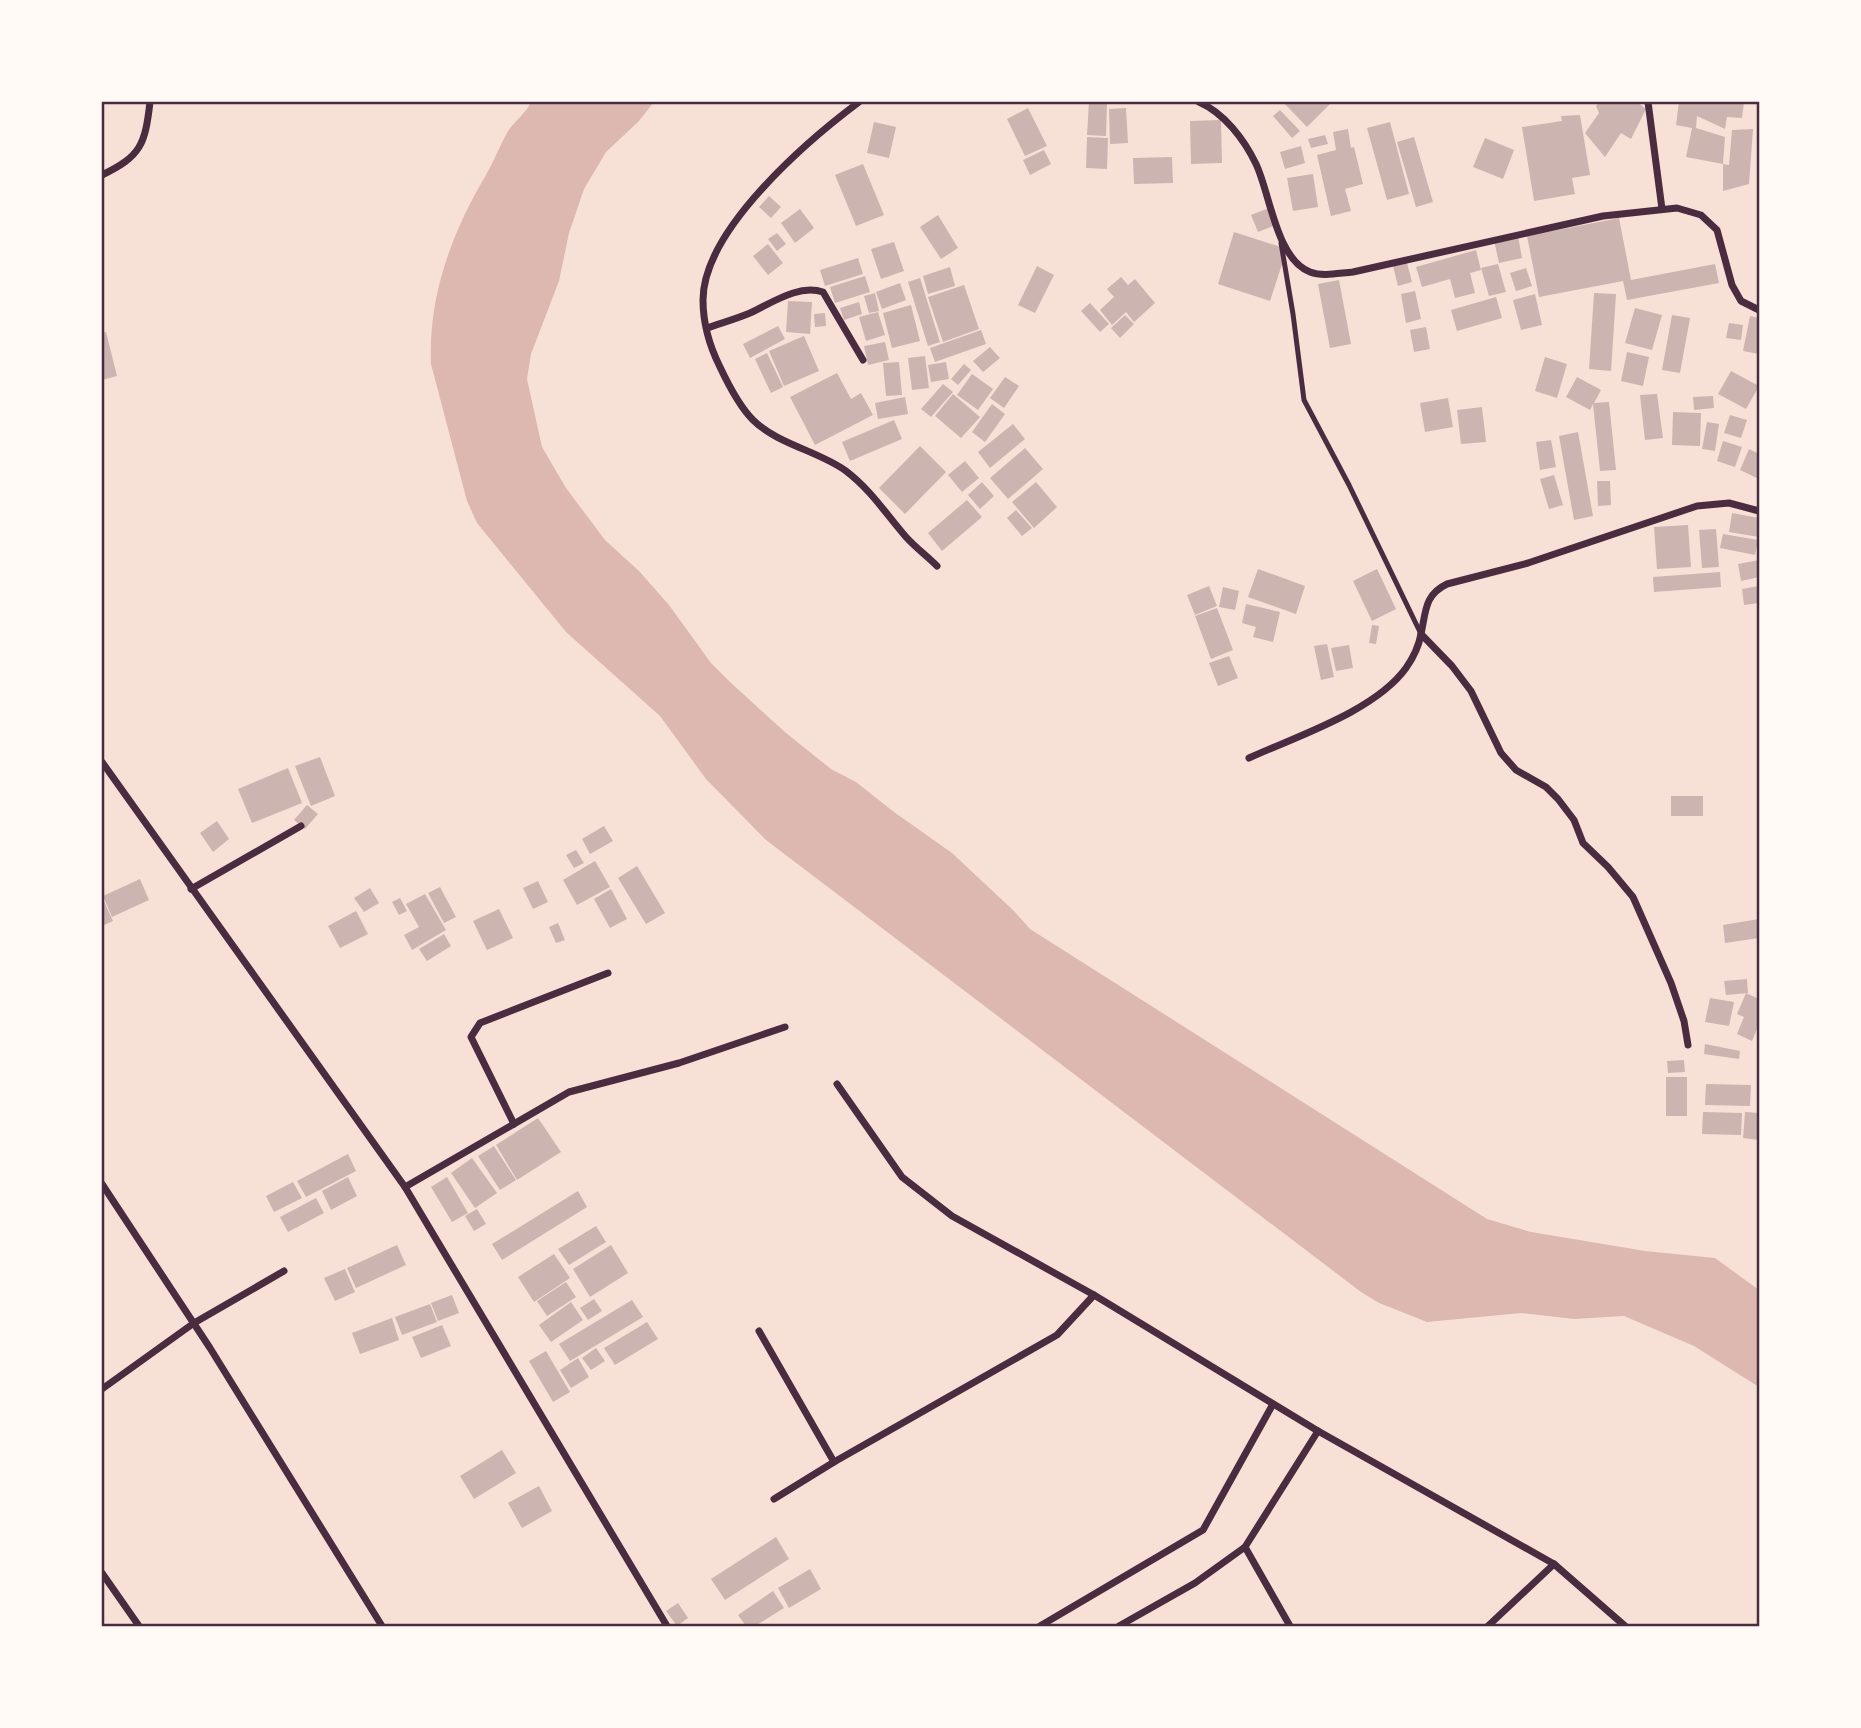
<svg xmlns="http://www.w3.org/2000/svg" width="1861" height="1728" font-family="'PT Sans',sans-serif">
<rect width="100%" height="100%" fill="#f7e1d7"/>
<path fill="#dcb8b0" d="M531,102H654L638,122L606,152L584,189L569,233L559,281L531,354L527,379L542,447L566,488L605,540L639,571L669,605L711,663L730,682L786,733L831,769L856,782L894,812L952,853L1015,912L1030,929L1487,1219L1531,1232L1645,1251L1715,1258L1759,1290V1387L1694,1346L1624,1316L1574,1319L1521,1313L1427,1322L1379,1303L1361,1292L766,840L706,779L660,716L566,632L477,523L467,501L431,364C428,296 452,232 486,175C494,161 500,145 508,131C515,121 526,113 531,102Z"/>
<g fill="#ccb4b1">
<polygon points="1089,102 1107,102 1106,136 1087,135"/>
<polygon points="1285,102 1332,102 1307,127 1284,103"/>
<polygon points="1599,102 1637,102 1646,109 1631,139 1621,133 1605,157 1585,133 1599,113 1596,106"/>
<polygon points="1679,102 1744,102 1742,118 1727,117 1725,129 1697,116 1696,128 1725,137 1723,164 1686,157 1692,128 1676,125"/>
<polygon points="1028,108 1047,146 1025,156 1007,119"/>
<polygon points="1126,108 1128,143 1110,144 1109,109"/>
<polygon points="1280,110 1300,131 1292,138 1273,116"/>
<polygon points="1580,115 1590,175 1572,178 1575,194 1534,201 1522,127 1562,121 1561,116"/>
<polygon points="1221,120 1222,163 1191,164 1190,121"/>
<polygon points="874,122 896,127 889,158 867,153"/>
<polygon points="1390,122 1409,194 1387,200 1367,128"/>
<polygon points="1348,129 1351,148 1354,147 1363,184 1345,189 1351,211 1331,216 1317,155 1336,150 1333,132"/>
<polygon points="1753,129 1749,184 1723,191 1723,164 1729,165 1732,130"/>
<polygon points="1325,135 1328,144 1311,148 1308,139"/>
<polygon points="1087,137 1108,138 1107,169 1086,168"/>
<polygon points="1414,137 1433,202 1416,207 1397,142"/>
<polygon points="1485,138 1514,150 1503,179 1473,167"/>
<polygon points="1301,146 1305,163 1285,169 1280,152"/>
<polygon points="1044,150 1051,164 1030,175 1023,160"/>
<polygon points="1172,157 1173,183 1134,184 1133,158"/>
<polygon points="863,164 884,215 856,226 835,175"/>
<polygon points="1313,174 1318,207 1293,211 1287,178"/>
<polygon points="769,196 781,207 771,218 759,207"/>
<polygon points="1269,208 1276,225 1258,232 1251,215"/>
<polygon points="800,209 814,228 795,243 781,223"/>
<polygon points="938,215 958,248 941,259 920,227"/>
<polygon points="1619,218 1631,280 1715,264 1719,283 1627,300 1623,281 1539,297 1527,236"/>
<polygon points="1234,232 1287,249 1270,301 1218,284"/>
<polygon points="777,233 786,244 777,251 768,239"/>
<polygon points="1518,236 1522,258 1499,263 1494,240"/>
<polygon points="894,242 904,271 881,279 871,249"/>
<polygon points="768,244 783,263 768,275 753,256"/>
<polygon points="1476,250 1481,270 1470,273 1475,293 1455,298 1450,279 1422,287 1416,267"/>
<polygon points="858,258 863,274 825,286 820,270"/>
<polygon points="1407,263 1412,282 1398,286 1393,266"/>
<polygon points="1498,264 1506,292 1489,296 1481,268"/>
<polygon points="1037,266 1054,275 1035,313 1018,305"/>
<polygon points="950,267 955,286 928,294 923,276"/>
<polygon points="1526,268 1532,286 1516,291 1510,273"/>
<polygon points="865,276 870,292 835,303 830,287"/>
<polygon points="1121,277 1128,285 1135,279 1155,303 1134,322 1126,312 1112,325 1100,310 1114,297 1107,289"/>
<polygon points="920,278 940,342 928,346 908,282"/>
<polygon points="1339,280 1351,344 1330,348 1318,284"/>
<polygon points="900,283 906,300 882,309 876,292"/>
<polygon points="964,285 979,329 943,342 928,297"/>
<polygon points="1415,291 1421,319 1406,323 1401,294"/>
<polygon points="875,293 879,311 869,313 864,296"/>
<polygon points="1594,293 1616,294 1611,371 1589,369"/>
<polygon points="1535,294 1542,325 1521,330 1513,300"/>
<polygon points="1496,297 1502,318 1457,331 1451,310"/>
<polygon points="788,301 812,302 810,334 786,332"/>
<polygon points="859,302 862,314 844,320 840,308"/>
<polygon points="1090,303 1109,324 1100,332 1081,311"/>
<polygon points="911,305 920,341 892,348 883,313"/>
<polygon points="1635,308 1662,315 1652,350 1625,343"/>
<polygon points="878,312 885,335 866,341 859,317"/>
<polygon points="825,313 826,326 815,327 814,314"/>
<polygon points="1125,315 1134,324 1120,338 1111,328"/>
<polygon points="1672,315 1690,318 1680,373 1662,370"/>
<polygon points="1750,316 1759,318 1759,354 1743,351"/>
<polygon points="1729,323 1743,325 1741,340 1726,338"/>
<polygon points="778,326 785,339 750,358 743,344"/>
<polygon points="1426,327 1430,349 1414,352 1410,330"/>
<polygon points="981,330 986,344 935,362 930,348"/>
<polygon points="106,332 117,376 102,380 102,333"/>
<polygon points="804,336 819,371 784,386 769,351"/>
<polygon points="885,342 889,360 868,365 864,346"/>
<polygon points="990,347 1000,358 983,372 973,361"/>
<polygon points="1627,352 1649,357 1643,386 1621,381"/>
<polygon points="767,353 783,387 771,393 755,359"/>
<polygon points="925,356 929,388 912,390 908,358"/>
<polygon points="1545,357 1567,364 1557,398 1535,391"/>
<polygon points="899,362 902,395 886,396 883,363"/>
<polygon points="946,362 949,379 931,382 928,365"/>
<polygon points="964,364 971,370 958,385 951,379"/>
<polygon points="1731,371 1759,386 1746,409 1718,394"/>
<polygon points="837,373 851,399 861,393 873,415 815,445 790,397"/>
<polygon points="972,374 993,389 978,410 957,395"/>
<polygon points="1005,377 1019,386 1004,408 990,398"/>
<polygon points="1577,377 1601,390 1594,403 1609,402 1616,470 1600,471 1593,404 1590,410 1566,397"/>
<polygon points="943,384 953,392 931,417 921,409"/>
<polygon points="953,394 980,417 961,438 935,416"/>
<polygon points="1657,394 1663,438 1645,440 1640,395"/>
<polygon points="1713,396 1714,408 1694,410 1693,397"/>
<polygon points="905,397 908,414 878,419 875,403"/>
<polygon points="1448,398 1453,427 1425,432 1420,403"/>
<polygon points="992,404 1005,414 985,442 972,432"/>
<polygon points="1482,407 1486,442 1461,444 1457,410"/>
<polygon points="1673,412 1701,413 1700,446 1672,445"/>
<polygon points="1730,415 1747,420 1741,438 1724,433"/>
<polygon points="894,420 902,439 850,461 842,442"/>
<polygon points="1707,422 1719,424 1715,451 1702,449"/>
<polygon points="1013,424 1025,439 990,468 978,452"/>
<polygon points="1578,432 1593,516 1574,520 1559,436"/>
<polygon points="1551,440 1556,467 1540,470 1536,442"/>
<polygon points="1723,441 1742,447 1735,467 1717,461"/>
<polygon points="920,446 946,472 905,514 879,488"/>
<polygon points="1025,448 1043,469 1008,499 990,478"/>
<polygon points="1749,449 1759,454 1759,479 1740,470"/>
<polygon points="965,461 979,478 962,492 948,475"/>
<polygon points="1554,475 1563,505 1549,509 1540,479"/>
<polygon points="1597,481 1610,481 1611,505 1598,506"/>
<polygon points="982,482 994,496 980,509 968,495"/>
<polygon points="1036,482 1057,507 1034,528 1012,502"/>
<polygon points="967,500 982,517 942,551 928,533"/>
<polygon points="1016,510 1032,528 1022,536 1007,518"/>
<polygon points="1732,513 1759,518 1759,537 1729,532"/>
<polygon points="1688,525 1691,567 1657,569 1654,527"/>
<polygon points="1716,529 1719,567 1702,568 1699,530"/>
<polygon points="1723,534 1758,540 1755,555 1720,548"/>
<polygon points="1759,560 1759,577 1741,581 1738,564"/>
<polygon points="1258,569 1305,586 1296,614 1248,597"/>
<polygon points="1377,569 1396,609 1372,621 1353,581"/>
<polygon points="1720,572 1721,587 1654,592 1653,577"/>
<polygon points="1209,586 1217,606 1195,615 1187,595"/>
<polygon points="1759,586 1759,603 1744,605 1742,589"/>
<polygon points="1223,587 1239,591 1235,610 1219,607"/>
<polygon points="1246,604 1280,612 1273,642 1253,637 1256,627 1242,623"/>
<polygon points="1217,608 1233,650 1211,659 1195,616"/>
<polygon points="1372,625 1379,626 1376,644 1369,643"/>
<polygon points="1327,644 1334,677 1321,680 1314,646"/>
<polygon points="1349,645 1353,668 1336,671 1331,648"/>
<polygon points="1229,656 1238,678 1218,686 1209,663"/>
<polygon points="320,757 335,796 311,806 295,766"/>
<polygon points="288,768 302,803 252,823 238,789"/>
<rect x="1671" y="796" width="32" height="20"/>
<polygon points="307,805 318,814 305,829 294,820"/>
<polygon points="217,821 229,839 213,852 200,833"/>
<polygon points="604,826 613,841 590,854 582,839"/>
<polygon points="576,850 584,863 574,868 566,855"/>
<polygon points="595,861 610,887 577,905 563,880"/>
<polygon points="637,866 665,913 646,924 618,878"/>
<polygon points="140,879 149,900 112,917 103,896"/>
<polygon points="538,881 548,902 533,909 523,888"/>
<polygon points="440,887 456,917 444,923 428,893"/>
<polygon points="370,888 379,903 364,912 354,898"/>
<polygon points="611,889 627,919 610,928 594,899"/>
<polygon points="425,894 446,930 412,950 404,935 419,927 406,904"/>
<polygon points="102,897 113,921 102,926"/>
<polygon points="400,898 407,911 399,915 392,902"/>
<polygon points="499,909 513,938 487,950 473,921"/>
<polygon points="356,911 368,934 340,948 328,926"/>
<polygon points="1759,919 1759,938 1725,943 1723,925"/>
<polygon points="558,923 565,940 556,943 549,927"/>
<polygon points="444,934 451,946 427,961 419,949"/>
<polygon points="1747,979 1748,993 1726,995 1724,981"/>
<polygon points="1746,993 1759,999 1759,1024 1752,1041 1737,1034 1744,1017 1737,1014"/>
<polygon points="1710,998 1734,1002 1729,1026 1705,1022"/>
<polygon points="1705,1044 1740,1051 1739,1059 1704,1054"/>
<polygon points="1684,1060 1685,1072 1668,1073 1667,1061"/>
<rect x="1666" y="1077" width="21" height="39"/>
<polygon points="1706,1084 1751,1085 1750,1106 1705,1105"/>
<polygon points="1703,1112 1742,1113 1741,1135 1702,1134"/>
<polygon points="1745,1112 1759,1113 1759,1140 1743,1138"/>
<polygon points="538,1118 561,1152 517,1180 496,1145"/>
<polygon points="494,1146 516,1180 500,1190 478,1156"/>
<polygon points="348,1154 356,1171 306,1197 297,1181"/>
<polygon points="472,1158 497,1193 475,1208 451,1173"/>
<polygon points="348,1177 357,1196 331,1210 322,1191"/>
<polygon points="447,1177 468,1213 452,1222 431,1187"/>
<polygon points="293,1182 302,1198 274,1212 266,1196"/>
<polygon points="578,1191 587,1207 502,1260 492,1244"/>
<polygon points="316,1198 324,1213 288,1232 280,1217"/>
<polygon points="477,1209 486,1224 474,1231 465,1216"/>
<polygon points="596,1226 606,1242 569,1265 558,1249"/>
<polygon points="397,1245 406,1265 356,1288 347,1268"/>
<polygon points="611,1245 628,1273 590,1297 573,1269"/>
<polygon points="554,1254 570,1278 534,1302 518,1277"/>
<polygon points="345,1269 355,1292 335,1301 324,1278"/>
<polygon points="566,1282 576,1297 547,1316 537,1301"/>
<polygon points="452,1295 459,1313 438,1321 431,1303"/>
<polygon points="594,1299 602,1311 588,1320 580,1308"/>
<polygon points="632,1300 643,1317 570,1361 559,1344"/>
<polygon points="571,1302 583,1320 551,1342 539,1325"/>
<polygon points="430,1304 437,1322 402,1335 395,1317"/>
<polygon points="392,1318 399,1340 360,1354 352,1333"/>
<polygon points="647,1322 658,1339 615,1365 604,1348"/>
<polygon points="442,1325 451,1346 421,1358 412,1337"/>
<polygon points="596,1348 605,1361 591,1370 582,1358"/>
<polygon points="546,1351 570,1392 553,1402 529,1361"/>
<polygon points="578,1358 589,1377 571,1388 560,1370"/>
<polygon points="502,1450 516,1473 474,1499 460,1476"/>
<polygon points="539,1486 552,1511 522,1528 508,1503"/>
<polygon points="776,1537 789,1559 725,1600 711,1579"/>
<polygon points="810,1569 821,1589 789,1608 778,1588"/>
<polygon points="773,1591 784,1608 755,1626 746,1626 738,1615"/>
<polygon points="678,1603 688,1618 677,1626 666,1611"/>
</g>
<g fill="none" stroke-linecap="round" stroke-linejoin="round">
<polyline stroke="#4a2c40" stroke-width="5" points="1281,243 1293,314 1304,400 1349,485 1421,634"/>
<g stroke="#4a2c40" stroke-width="7">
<path d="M859,102C807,141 703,230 703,300C703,322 710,347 720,367C728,384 739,406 753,420C777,444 821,452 846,471C871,490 886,514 906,537C916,548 927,556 937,566"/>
<path d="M1199,102C1224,113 1244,139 1256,164C1270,193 1276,259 1310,272C1323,277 1339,273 1353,272L1603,216L1677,208L1701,215L1717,230L1732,285L1741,301L1759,310"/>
<polyline points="1648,102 1662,209"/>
<path d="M102,175C141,156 145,145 150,102"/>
<path d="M707,328C721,323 736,319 750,313C772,303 798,284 823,292L863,360"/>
<polyline points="1421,634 1452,666 1471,691 1501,753 1516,770 1546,787 1558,799 1574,820 1583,843 1608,867 1633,897 1671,983 1684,1021 1688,1045"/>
<path d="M1249,758C1297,736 1375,711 1406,668C1413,658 1419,645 1421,634C1426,612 1424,595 1447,584L1528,563L1697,506L1729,503L1759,511"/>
<polyline points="102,762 405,1187 667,1626"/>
<polyline points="191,889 301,826"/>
<polyline points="837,1084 902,1177 952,1216 1094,1295 1318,1431 1554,1564 1625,1626"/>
<polyline points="514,1124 471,1037 480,1023 608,973"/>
<polyline points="102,1184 210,1348 382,1626"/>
<polyline points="405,1187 569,1092 679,1063 785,1027"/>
<polyline points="759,1331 834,1462"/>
<polyline points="102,1389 194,1323 284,1271"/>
<polyline points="774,1499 834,1462 1057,1335 1094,1295"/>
<polyline points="1245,1547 1290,1626"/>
<polyline points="102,1573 139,1626"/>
<polyline points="1040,1626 1203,1530 1273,1404"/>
<polyline points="1119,1626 1195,1583 1245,1547 1318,1431"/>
<polyline points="1488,1626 1554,1564"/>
</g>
</g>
<rect width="1861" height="1728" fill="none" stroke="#fffaf5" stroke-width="206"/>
<rect x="103" y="103" width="1655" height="1522" fill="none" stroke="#4a2c40" stroke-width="2.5"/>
</svg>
